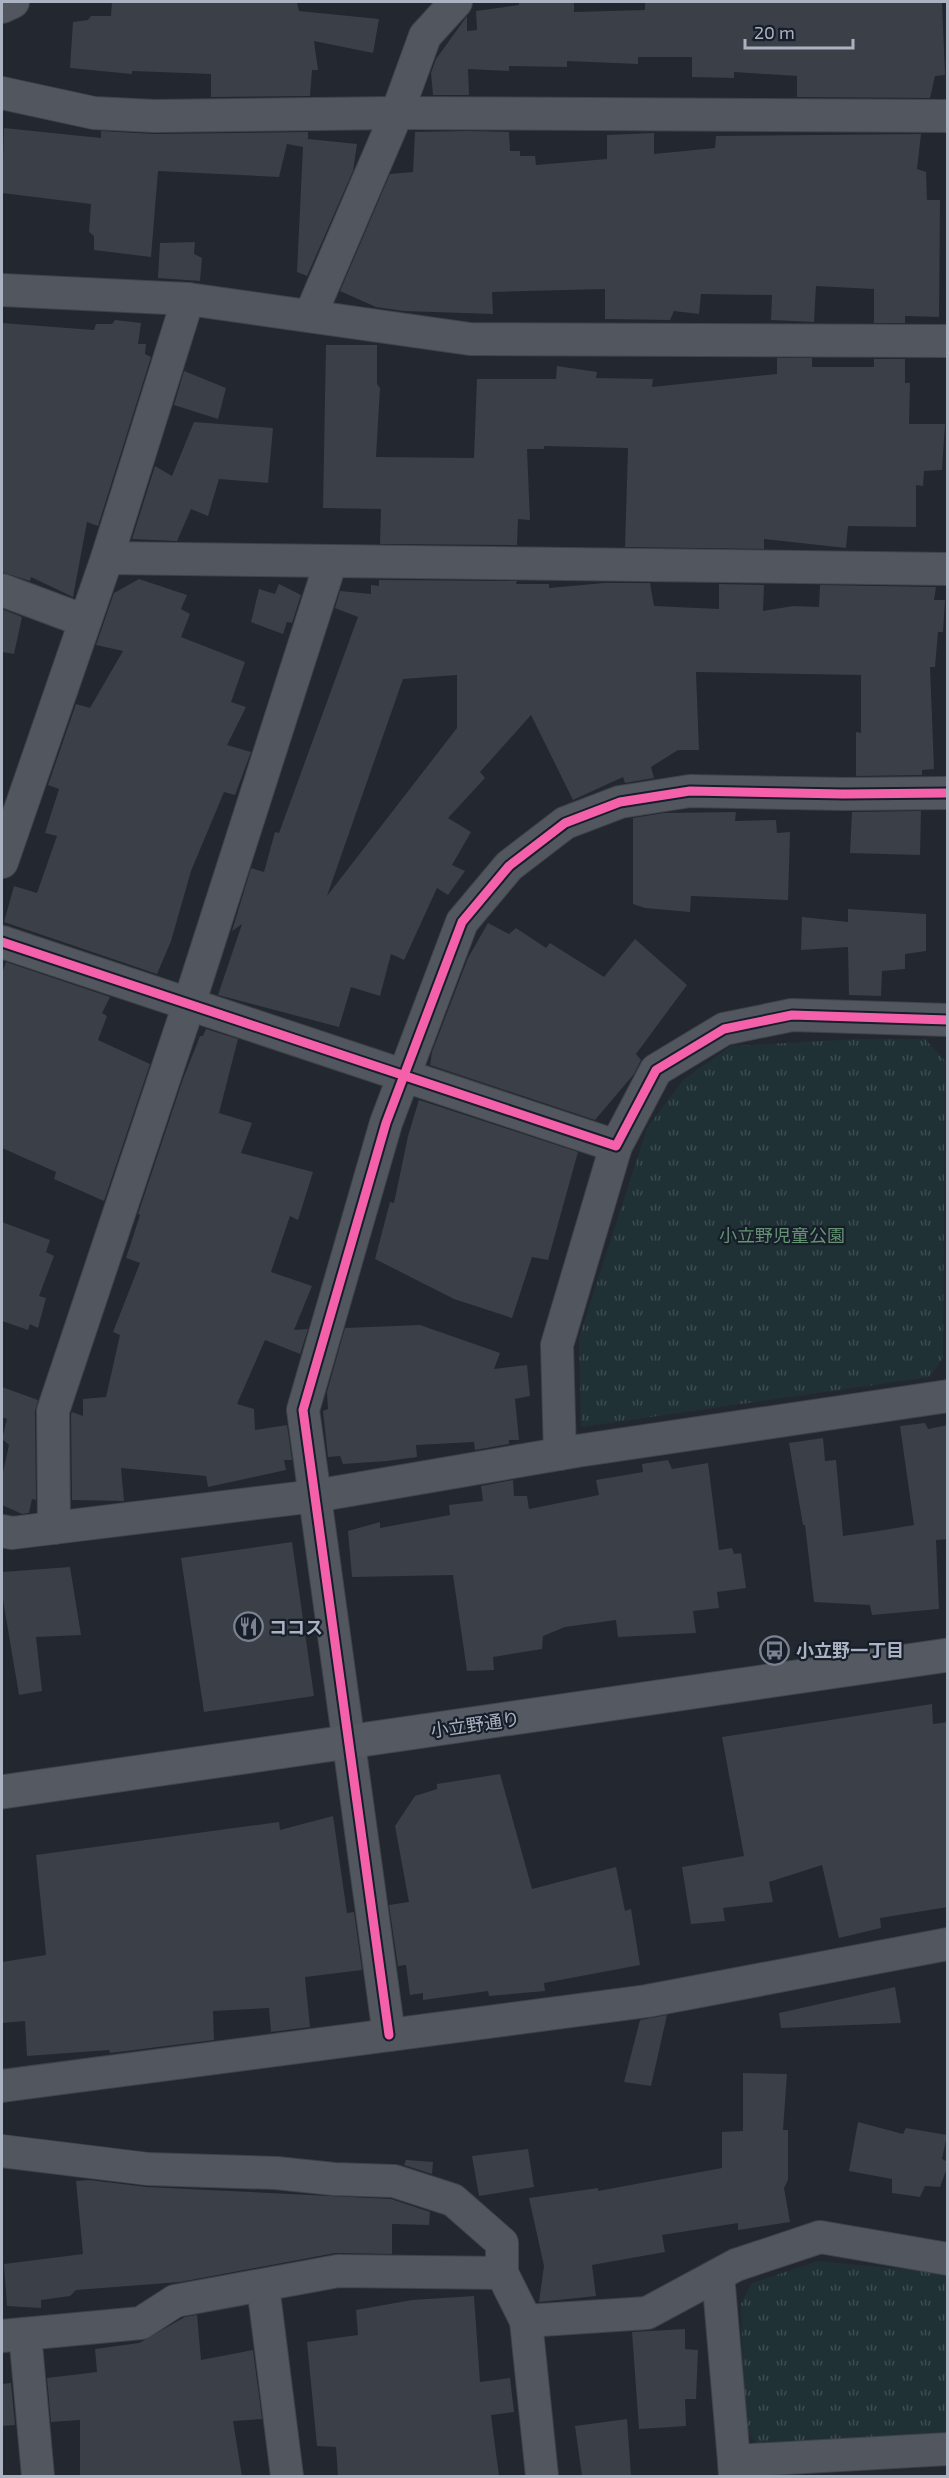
<svg xmlns="http://www.w3.org/2000/svg" width="949" height="2478" font-family="'Exo 2','Noto Sans JP',sans-serif">
<defs>
<pattern id="grass-tufts" width="24" height="20" patternUnits="userSpaceOnUse" patternTransform="scale(1.5)"><rect width="24" height="20" fill="#203135"/><path d="M3 7l-1-3M5 7V3M7 7l1-3M15 17l-1-3M17 17v-4M19 17l1-3" fill="none" stroke="#3e4c51"/></pattern>
</defs>
<rect width="100%" height="100%" fill="#232730"/>
<g fill="url(#grass-tufts)">
<polygon points="862,1039 925,1039 945,1061 943,1358 930,1377 581,1427 579,1338 647,1128 684,1079 731,1046"/>
<polygon points="818,2261 900,2269 947,2270 947,2432 761,2446 745,2432 741,2304 752,2283"/>
</g>
<g fill="#3b3f47" fill-rule="evenodd">
<polygon points="112,2 297,2 299,11 379,19 373,53 314,41 318,70 312,70 310,96 211,97 211,74 132,71 132,74 70,68 73,22 88,20 91,16 111,16"/>
<polygon points="519,2 574,2 574,12 645,10 645,2 942,2 945,75 935,76 930,98 797,97 797,76 734,72 734,78 692,77 692,57 638,57 638,64 567,61 567,67 509,66 509,71 468,69 469,95 433,95 431,73 436,59 467,16 467,31 477,30 476,11 519,5"/>
<polygon points="4,128 101,138 101,131 154,134 308,132 308,139 357,144 353,171 307,276 297,272 303,147 287,144 279,177 158,171 151,257 94,250 94,236 89,232 91,204 2,193"/>
<polygon points="469,131 509,132 510,151 520,151 520,156 535,156 536,165 607,159 607,135 654,133 654,154 715,148 716,136 921,134 917,169 926,172 927,200 940,200 939,317 905,316 905,323 874,323 874,289 816,286 814,322 771,320 772,295 701,294 699,314 674,311 670,320 605,319 605,289 492,292 493,314 404,311 376,307 340,291 390,174 413,172 415,132"/>
<polygon points="195,242 194,254 202,258 200,281 158,278 160,243"/>
<polygon points="115,320 141,323 138,344 146,344 145,354 151,357 98,526 87,522 73,597 31,577 30,581 2,572 2,323 94,330 96,324 112,324"/>
<polygon points="326,345 377,345 377,384 380,388 376,457 474,458 477,379 556,379 557,366 597,372 596,378 653,379 652,387 777,374 777,358 812,358 812,367 874,367 874,359 905,359 905,383 910,383 909,424 945,424 942,470 924,471 923,486 916,485 916,527 848,526 846,548 764,539 764,549 625,547 628,448 544,446 544,449 527,449 530,520 518,519 517,545 380,544 381,509 323,508"/>
<polygon points="184,371 226,388 218,419 174,405"/>
<polygon points="194,422 273,428 268,483 219,479 208,516 191,509 177,541 132,539 155,466 172,476"/>
<polygon points="139,579 187,595 181,609 190,614 181,637 245,662 231,702 246,707 227,745 251,752 235,795 224,792 191,871 171,941 157,974 4,922 14,886 37,893 57,836 45,833 59,789 48,785 76,704 90,708 123,651 96,645 114,593"/>
<path d="M379,580L517,581L516,584H549V588L604,583H650L654,606L719,609V584L764,585L763,611L793,606L819,607L820,585L936,587L934,600H945L943,632H938L935,667H930L934,769L922,770V775L856,776V732L861,733V675L696,672L699,750H678L651,767L654,778L625,783L623,777L573,800L531,715L480,772L485,778L448,818L471,832L452,865L465,871L448,895L437,888L404,960L391,954L380,996L351,987L339,1027L218,995L242,924L232,931L251,868L264,872L275,832L279,833L358,617L335,608L340,591L371,594V585L379,586ZM457,675V728L327,896L403,679Z"/>
<polygon points="279,584 301,595 292,623 287,622 283,634 251,622 259,589 275,594"/>
<polygon points="2,609 22,617 14,654 2,652"/>
<polygon points="921,811 920,855 850,853 852,812"/>
<polygon points="736,812 735,821 776,820 777,833 790,832 788,900 691,896 690,912 645,908 633,904 633,818 664,813"/>
<polygon points="848,909 926,914 926,951 905,954 905,969 882,971 881,996 849,995 848,947 801,950 802,917 848,922"/>
<polygon points="488,923 509,934 516,928 546,948 550,943 604,977 635,939 687,985 636,1054 641,1060 634,1074 595,1120 430,1065 432,1052 468,958"/>
<polygon points="6,962 110,997 102,1013 107,1016 98,1040 150,1064 104,1201 54,1179 56,1172 2,1148 2,973"/>
<polygon points="206,1029 238,1039 219,1113 252,1123 241,1153 313,1172 298,1220 290,1216 271,1272 312,1286 294,1330 308,1329 300,1354 265,1340 237,1404 254,1409 255,1430 287,1425 292,1460 284,1460 286,1470 208,1487 206,1476 121,1468 124,1501 72,1500 71,1414 72,1412 83,1416 83,1399 106,1397 120,1335 113,1332 140,1263 126,1258 140,1215 138,1214 183,1079 200,1036 203,1036"/>
<polygon points="419,1100 578,1152 548,1260 532,1257 512,1318 454,1299 375,1259 390,1202 394,1203 408,1136"/>
<polygon points="2,1222 50,1240 46,1252 54,1256 39,1296 46,1298 38,1328 30,1324 28,1330 2,1321"/>
<polygon points="420,1325 500,1353 494,1369 527,1365 530,1396 515,1399 519,1440 509,1440 509,1444 475,1450 474,1442 416,1445 417,1457 387,1461 343,1464 340,1456 328,1457 323,1411 328,1409 327,1392 345,1328"/>
<polygon points="2,1387 38,1400 35,1411 36,1500 32,1499 29,1513 22,1514 2,1505 2,1476 9,1445 2,1439 7,1419 2,1417"/>
<polygon points="925,1423 928,1429 948,1425 948,1539 936,1540 939,1609 872,1615 870,1605 814,1602 805,1525 803,1525 789,1443 823,1438 825,1461 836,1460 843,1536 878,1531 914,1525 900,1426"/>
<polygon points="668,1460 672,1469 708,1463 719,1550 732,1548 734,1554 741,1553 746,1588 717,1592 719,1608 693,1611 696,1633 618,1637 616,1620 565,1627 543,1636 542,1649 493,1657 494,1670 467,1671 453,1575 352,1577 348,1531 380,1522 380,1528 450,1515 449,1505 483,1501 481,1486 513,1480 514,1496 527,1496 529,1509 599,1495 596,1480 643,1472 642,1464"/>
<polygon points="292,1542 314,1696 204,1712 181,1558"/>
<polygon points="70,1567 81,1635 36,1637 42,1691 19,1695 2,1594 2,1572"/>
<polygon points="932,1704 933,1724 948,1722 948,1907 880,1918 881,1928 839,1938 822,1865 769,1882 773,1902 723,1908 725,1921 691,1924 682,1867 744,1856 722,1737"/>
<polygon points="500,1774 532,1889 616,1867 625,1911 631,1909 640,1965 544,1983 545,1991 489,1996 488,1991 423,2000 423,1993 410,1995 406,1965 398,1966 389,1905 409,1902 395,1826 415,1796 437,1789 437,1784"/>
<polygon points="333,1816 347,1913 354,1912 362,1970 305,1977 310,2027 271,2032 269,2008 213,2011 214,2040 110,2053 109,2050 27,2056 25,2021 2,2023 2,1962 46,1955 36,1855 279,1822 280,1830"/>
<polygon points="895,1987 901,2023 781,2028 779,2013"/>
<polygon points="667,2015 651,2086 624,2082 640,2020"/>
<polygon points="743,2073 787,2074 783,2130 788,2130 788,2180 784,2188 790,2222 738,2230 738,2223 662,2235 665,2252 592,2265 596,2296 539,2302 544,2266 529,2198 598,2188 598,2191 722,2168 722,2132 743,2131"/>
<polygon points="858,2122 903,2134 906,2128 947,2135 942,2159 948,2162 948,2165 940,2187 925,2186 920,2197 892,2193 892,2179 849,2171"/>
<polygon points="528,2149 534,2187 479,2196 472,2156"/>
<polygon points="406,2160 433,2162 432,2174 404,2165"/>
<polygon points="89,2180 147,2187 391,2199 430,2212 429,2225 392,2224 392,2254 335,2253 180,2282 76,2290 70,2296 41,2300 41,2308 7,2306 4,2264 83,2254 76,2181"/>
<polygon points="474,2296 480,2382 510,2378 514,2412 491,2415 499,2476 338,2476 336,2447 317,2446 307,2342 358,2335 356,2310 412,2300"/>
<polygon points="197,2315 201,2360 253,2350 262,2419 233,2421 242,2476 80,2476 80,2420 51,2422 47,2378 97,2372 95,2349 139,2343 185,2317"/>
<polygon points="685,2329 685,2349 698,2350 696,2399 685,2399 686,2426 639,2429 632,2332"/>
<polygon points="11,2383 15,2425 2,2426 2,2384"/>
<polygon points="627,2419 631,2476 582,2476 575,2426"/>
</g>
<g fill="none" stroke-linecap="round" stroke-linejoin="round">
<defs>
<g id="minor">
<polyline points="2,7 13,2"/>
<polyline points="2,93 94,113 154,116 397,113 948,116"/>
<polyline points="2,290 188,299 470,339 948,341"/>
<polyline points="310,316 397,113 425,36 456,2"/>
<polyline points="107,558 948,569"/>
<polyline points="2,590 85,621"/>
<polyline points="2,862 107,558 188,299"/>
<polyline points="2,942 616,1146 656,1070 724,1029 792,1015 948,1020"/>
<polyline points="560,1454 557,1345 616,1146"/>
<polyline points="54,1528 53,1411 189,1004 331,561"/>
<polyline points="2,1531 12,1533 315,1496 577,1451 948,1396"/>
<polyline points="389,2035 303,1410 386,1123 462,922 509,866 565,823 620,802 690,791 844,794 948,793"/>
<polyline points="2,2086 647,2001 948,1944"/>
<polyline points="2,2151 148,2169 276,2173 334,2179 394,2181 453,2200 502,2243 502,2273 526,2321 542,2476"/>
<polyline points="718,2275 734,2461"/>
<polyline points="263,2286 287,2476"/>
<polyline points="526,2321 647,2313 736,2265 820,2237 948,2259"/>
<polyline points="25,2334 38,2476"/>
<polyline points="2,2336 141,2323 175,2301 338,2271 502,2273"/>
<polyline points="735,2476 734,2461 948,2449"/>
</g>
<polyline id="primary" points="2,1792 948,1655"/>
</defs>
<use href="#minor" stroke="#3f4249" stroke-width="34"/>
<use href="#primary" stroke="#40444d" stroke-width="35"/>
<use href="#minor" stroke="#52575f" stroke-width="32"/>
<use href="#primary" stroke="#555961" stroke-width="33"/>
<defs>
<g id="cycleway">
<polyline points="2,942 616,1146 656,1070 724,1029 792,1015 948,1020"/>
<polyline points="389,2035 303,1410 386,1123 462,922 509,866 565,823 620,802 690,791 844,794 948,793"/>
</g>
</defs>
<use href="#cycleway" stroke="#171e2a" stroke-width="13"/>
<use href="#cycleway" stroke="#f560ab" stroke-width="9"/>
</g>
<defs>
<symbol id="restaurant-ring" viewBox="-11 -11 22 22"><circle r="9.5" fill="#171e2a" stroke="#7b8290" stroke-width="1.5"/><path d="M-5-6h1v4h1v-4h1v4h1v-4h1v5L-1.5 .5V6h-2V.5L-5-1ZM5-6V6H3V1.5H1.5Q1.5-4 5-6Z" fill="#7b8290"/></symbol>
<symbol id="bus-ring" viewBox="-11 -11 22 22"><circle r="9.5" fill="#171e2a" stroke="#7b8290" stroke-width="1.5"/><path d="M-5-6H5V4H4V6H2V4H-2V6H-4V4H-5ZM-3.5-4V0h7V-4ZM-3.5 1.2v1.5H-2V1.2ZM2 1.2v1.5H3.5V1.2Z" fill="#7b8290"/></symbol>
</defs>
<g fill-rule="evenodd">
<use href="#restaurant-ring" x="232" y="1610" width="33" height="33"/>
<use href="#bus-ring" x="758" y="1634" width="33" height="33"/>
</g>
<g text-anchor="middle" dominant-baseline="central" stroke-width="4.5" stroke-linejoin="round" paint-order="stroke">
<g font-size="18" fill="#639372" stroke="#171e2a">
<text x="782" y="1235">小立野児童公園</text>
</g>
<g font-size="18" font-weight="bold" fill="#abb3c3" stroke="#171e2a" text-anchor="start">
<text x="269" y="1627">ココス</text>
<text x="796" y="1650">小立野一丁目</text>
</g>
<g font-size="18" fill="#abb3c3" stroke="#171e2a">
<text transform="translate(475 1724) rotate(-8)">小立野通り</text>
</g>
</g>
<rect width="949" height="2478" fill="none" stroke="#abb3c3" stroke-width="6"/>
<path d="M745 39v9h108v-9" fill="none" stroke="#abb3c3" stroke-width="3"/>
<text x="754" y="39" font-size="18" fill="#abb3c3" stroke="#171e2a" stroke-width="4.5" paint-order="stroke">20 m</text>
</svg>
